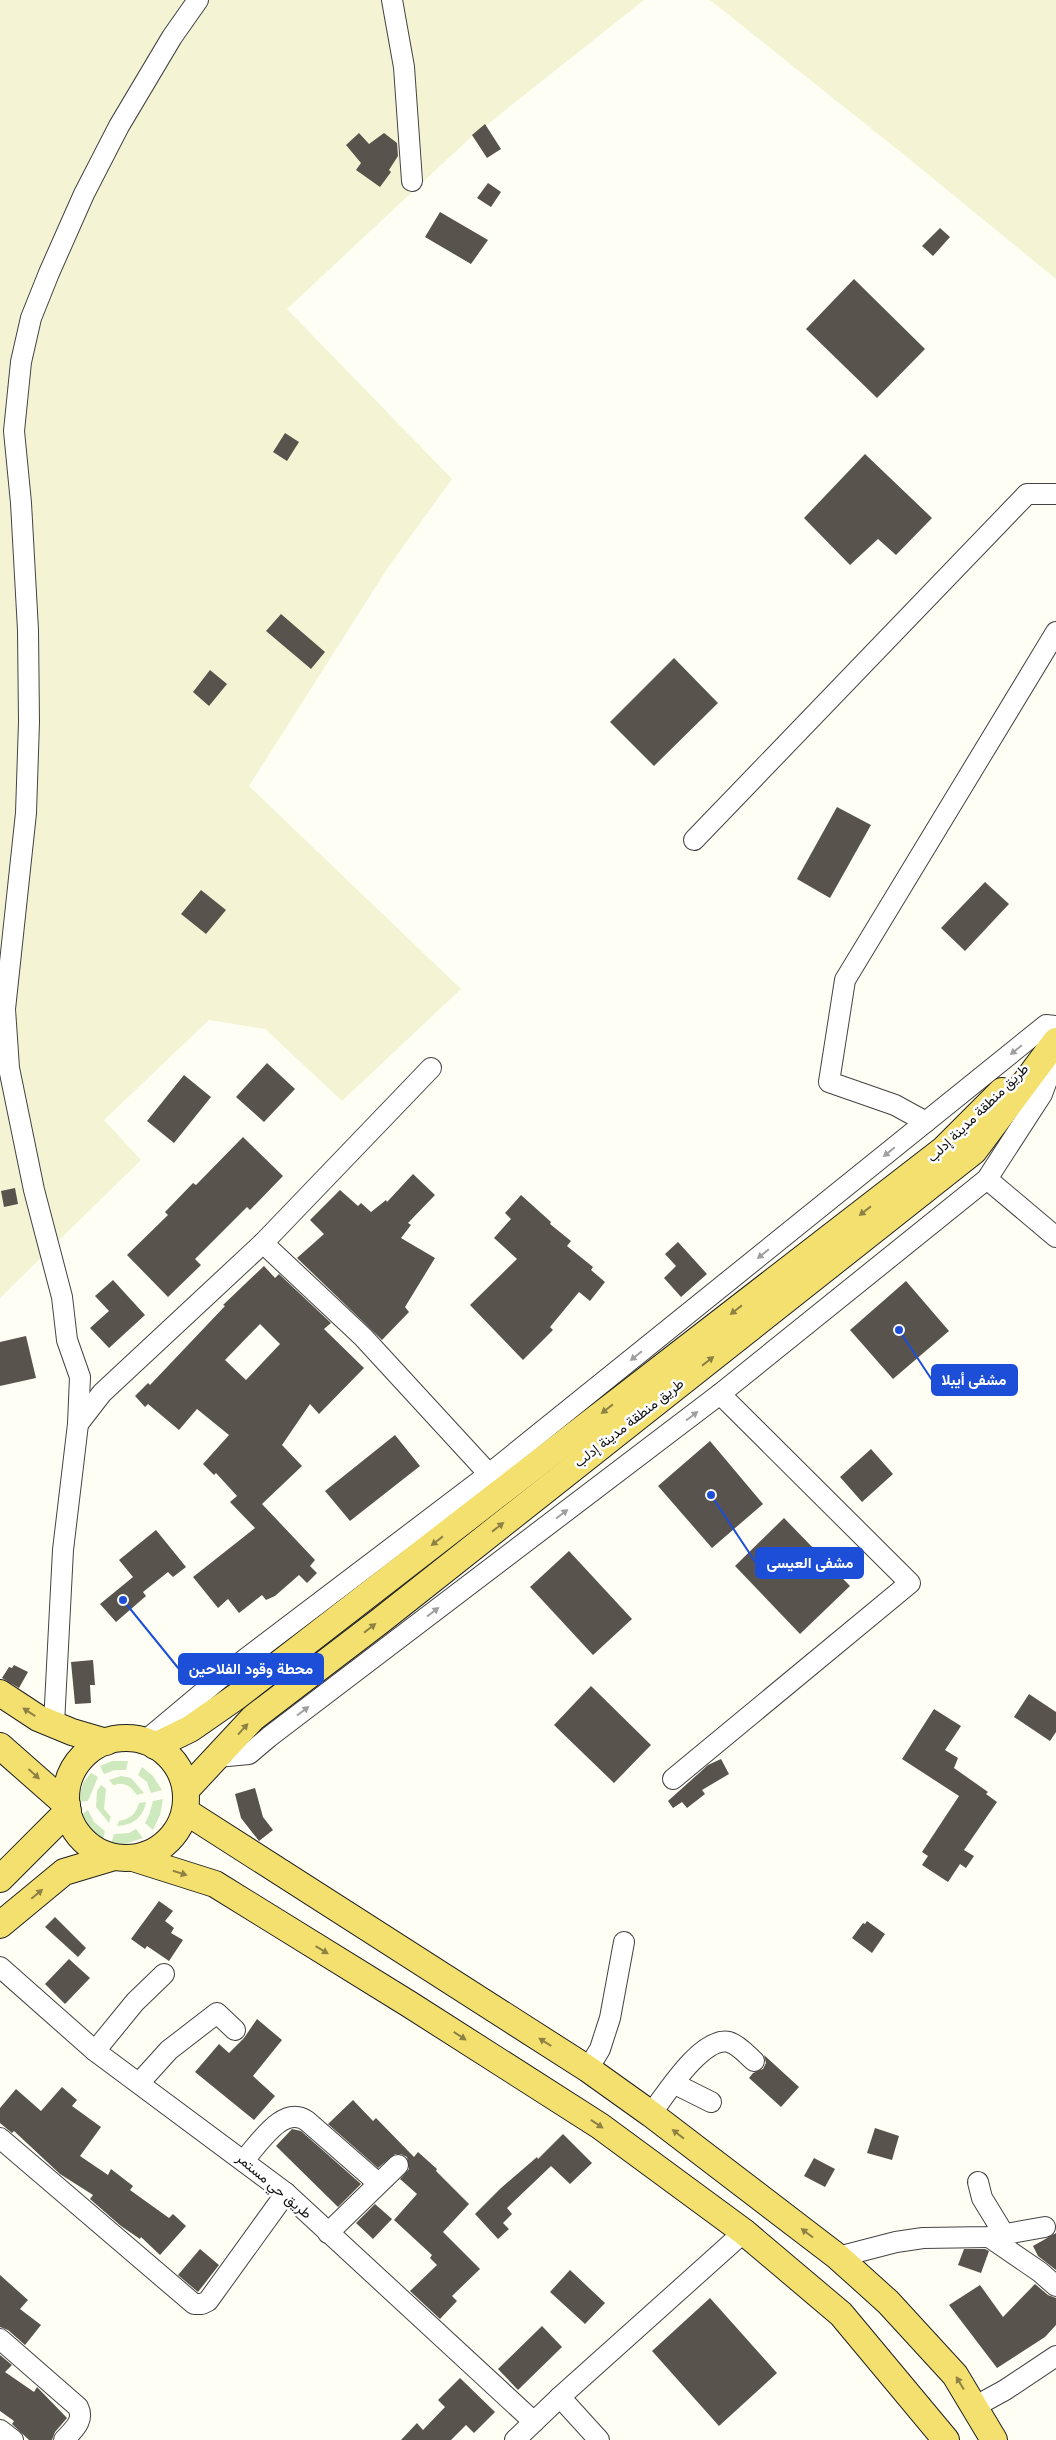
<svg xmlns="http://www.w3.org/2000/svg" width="1056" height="2440" font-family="'Times New Roman',Vazirmatn,serif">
<rect width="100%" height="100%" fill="#fffef4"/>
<g fill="#f4f4d4">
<polygon points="0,0 644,0 469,139 287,309 452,479 389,566 249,786 461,989 342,1101 265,1029 209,1020 104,1120 141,1160 0,1298"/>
<polygon points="710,0 1056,0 1056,279 913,162"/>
</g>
<g fill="#cfe9be">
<polygon points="112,1761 128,1761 126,1770 115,1770 104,1774 100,1766"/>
<polygon points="142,1767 153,1776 162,1790 151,1793 147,1782 138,1775"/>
<polygon points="91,1773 98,1777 88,1801 78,1802 83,1783"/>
<path d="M121,1776L131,1778L144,1793L137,1795C130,1785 125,1782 113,1785L109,1780Z"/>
<polygon points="101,1785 106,1789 104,1809 111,1817 109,1823 96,1807 97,1791"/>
<polygon points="163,1799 160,1815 153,1830 145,1823 149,1815 153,1801"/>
<path d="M146,1802C143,1818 133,1825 117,1826L119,1821C130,1819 136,1814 139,1803Z"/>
<polygon points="88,1810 94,1822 105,1831 103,1840 86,1828 79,1816"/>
<polygon points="136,1829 143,1838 125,1844 111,1844 114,1834 129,1833"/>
</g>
<g fill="#59534d" fill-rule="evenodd">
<polygon points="485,124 501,149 487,158 472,135"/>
<polygon points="359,133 369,144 384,133 397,143 398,156 389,170 391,172 380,187 356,170 361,163 346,145"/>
<polygon points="488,183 501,192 491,207 477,198"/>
<polygon points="440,212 488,240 471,264 425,237"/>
<polygon points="940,228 950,237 933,256 922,246"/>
<polygon points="854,279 925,349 877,398 806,329"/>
<polygon points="285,433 299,442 287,461 273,452"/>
<polygon points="865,454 932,518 896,555 878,539 850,565 804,518"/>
<polygon points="281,614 325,652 311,669 266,631"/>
<polygon points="674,658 718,703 654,766 610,722"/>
<polygon points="210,670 227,684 209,706 193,692"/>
<polygon points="837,807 871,825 830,898 797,879"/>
<polygon points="985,882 1009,904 965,951 941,928"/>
<polygon points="201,890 226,910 206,934 181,914"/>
<polygon points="267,1063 295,1089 264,1122 236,1097"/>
<polygon points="184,1075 211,1097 174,1143 147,1121"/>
<polygon points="243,1137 283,1176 250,1210 247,1207 195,1259 201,1265 168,1297 127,1255 168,1215 165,1212 193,1183 196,1185"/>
<polygon points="413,1174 435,1195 408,1223 411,1225 401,1238 435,1258 405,1307 409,1312 382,1340 297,1258 324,1234 310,1220 340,1190 358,1206 361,1203 371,1212 386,1200 387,1202"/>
<polygon points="15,1188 18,1204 4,1207 1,1191"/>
<polygon points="521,1195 551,1222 550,1224 571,1241 567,1246 593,1267 591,1270 605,1282 590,1301 579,1292 550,1327 553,1330 523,1360 470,1305 517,1259 494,1238 511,1219 505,1213"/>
<polygon points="678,1242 707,1274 681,1297 664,1278 676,1266 665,1254"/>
<path d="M264,1266L275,1278L279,1274L331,1323L324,1329L364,1368L319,1414L310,1404L282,1445L302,1466L262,1504L315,1560L310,1566L317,1573L307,1583L299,1575L275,1596L266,1600L262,1595L239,1613L228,1599L218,1608L193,1577L255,1528L230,1502L237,1496L216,1473L214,1475L203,1464L229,1435L197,1409L179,1430L148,1404L145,1407L135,1396L148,1383L150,1385L225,1306L223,1305ZM260,1324L280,1344L246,1380L225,1360Z"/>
<polygon points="113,1280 145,1315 109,1348 90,1328 109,1311 95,1296"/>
<polygon points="906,1281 949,1331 893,1379 850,1330"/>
<polygon points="26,1336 36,1378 0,1386 0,1342"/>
<polygon points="395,1435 420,1466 350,1521 325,1491"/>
<polygon points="710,1441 763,1504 712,1548 658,1486"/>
<polygon points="871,1449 893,1474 862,1502 840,1477"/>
<polygon points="784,1518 850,1586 800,1634 735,1566"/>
<polygon points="156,1530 186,1567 173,1577 168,1572 143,1592 146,1596 116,1622 100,1604 133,1577 119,1560"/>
<polygon points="569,1551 632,1619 593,1655 530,1587"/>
<polygon points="93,1660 95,1685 90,1685 91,1703 75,1704 71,1662"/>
<polygon points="14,1665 28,1672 19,1688 2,1678 9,1667 12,1668"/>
<polygon points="591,1686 651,1745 614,1783 554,1725"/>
<polygon points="1029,1694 1056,1712 1056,1732 1050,1741 1014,1717"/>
<polygon points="934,1709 961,1726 945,1750 958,1758 954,1768 988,1792 986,1794 997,1802 964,1850 974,1856 966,1868 960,1864 948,1882 922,1865 928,1856 922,1852 959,1796 902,1759"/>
<polygon points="721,1759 729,1774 702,1790 705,1794 687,1808 682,1802 673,1808 668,1801 708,1765"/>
<polygon points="255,1788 263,1817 273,1830 259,1841 241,1818 235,1794"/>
<polygon points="159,1901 173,1911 165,1921 174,1928 171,1933 183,1940 169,1961 147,1946 145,1949 131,1939"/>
<polygon points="55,1917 86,1948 78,1957 45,1927"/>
<polygon points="867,1921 885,1934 872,1953 852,1938 863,1923 865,1924"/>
<polygon points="69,1959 90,1978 65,2004 45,1984"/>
<polygon points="257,2019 282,2040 253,2076 275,2096 254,2120 195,2072 219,2044 229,2053 244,2038"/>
<polygon points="764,2055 799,2087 781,2107 749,2078 753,2073 763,2069 766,2063"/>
<polygon points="62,2087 77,2100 72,2106 101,2127 80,2156 108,2175 111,2169 133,2186 130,2190 169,2218 173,2214 186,2226 160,2255 141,2237 140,2239 121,2226 90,2199 93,2195 60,2174 14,2131 12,2133 0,2123 0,2108 16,2089 41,2111"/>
<polygon points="353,2100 373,2121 376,2118 414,2157 418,2152 437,2169 436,2171 469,2204 443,2232 480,2269 452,2296 457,2301 440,2319 410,2291 437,2265 430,2258 432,2255 394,2220 417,2194 400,2179 409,2169 407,2157 401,2154 395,2154 378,2168 328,2124"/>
<polygon points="875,2128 899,2136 892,2160 867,2153"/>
<polygon points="292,2129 301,2131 361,2184 338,2207 276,2146"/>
<polygon points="563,2134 592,2163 570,2184 551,2166 507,2208 512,2214 503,2223 509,2229 498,2239 475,2214 501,2188 537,2157 538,2159"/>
<polygon points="814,2158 835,2169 825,2187 804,2176"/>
<polygon points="375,2204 392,2219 373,2239 356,2223"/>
<polygon points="1056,2233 1056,2270 1038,2256 1033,2246"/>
<polygon points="200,2249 219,2265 198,2292 178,2275"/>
<polygon points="964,2249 985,2249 989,2251 981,2273 958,2265"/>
<polygon points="570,2270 605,2303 585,2324 550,2292"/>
<polygon points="0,2275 28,2300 20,2309 41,2325 25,2345 8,2330 0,2327"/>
<polygon points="1035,2284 1048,2295 1056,2298 1056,2325 1045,2337 997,2368 949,2305 980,2285 1003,2317"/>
<polygon points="710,2298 777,2373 719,2426 652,2351"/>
<polygon points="542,2326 562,2347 518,2390 498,2369"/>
<polygon points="0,2355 12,2365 5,2372 34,2392 37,2387 67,2418 55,2432 52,2440 29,2440 12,2424 14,2421 0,2411"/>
<polygon points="460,2378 495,2412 474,2433 466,2425 451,2440 401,2440 417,2423 423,2430 445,2407 438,2400"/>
</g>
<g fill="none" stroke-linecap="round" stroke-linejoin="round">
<defs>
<g id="minor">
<polyline points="392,0 404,67 412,181"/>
<polyline points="694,840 1027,494 1056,494"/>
<polyline points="926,1122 895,1105 829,1082 845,980 1056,632"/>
<polyline points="987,1179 1056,1237"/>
<polyline points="263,1243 363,1337 489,1474"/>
<polyline points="78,1424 102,1393 263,1243 431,1068"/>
<polyline points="54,1724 63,1550 78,1424 80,1377 67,1340 62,1297 34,1190 9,1068 5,1009 26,813 29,722 28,630 21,503 14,431 21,362 31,318 49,273 84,194 119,126 172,37 198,0"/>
<polyline points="145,1741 219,1679 489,1474 1046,1025 1056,1026"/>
<polyline points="217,1757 249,1754 269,1737 720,1394 987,1179 1042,1094 1056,1056"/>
<polyline points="673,1779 910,1583 720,1394"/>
<polyline points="0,1967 95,2051 286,2193 534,2422"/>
<polyline points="95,2051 135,2002 164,1974"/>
<polyline points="588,2069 600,2049 610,2018 624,1942"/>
<polyline points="140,2082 169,2050 217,2013 235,2030"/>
<polyline points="675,2084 711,2102"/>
<path d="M651,2114C666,2094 702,2036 729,2042C739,2045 747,2055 754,2061"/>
<polyline points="0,2138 194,2304 202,2304 208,2301 286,2193"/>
<path d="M244,2160C259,2144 283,2104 307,2121L378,2183"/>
<polyline points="978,2182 982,2198 1004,2234"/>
<polyline points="328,2233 398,2165"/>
<polyline points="989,2237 1040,2272 1056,2286"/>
<polyline points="838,2257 896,2242 923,2238 989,2237 1045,2227"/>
<path d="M0,2339L78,2407C85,2421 73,2430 64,2440"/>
<polyline points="560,2397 599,2440"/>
<polyline points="974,2407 1005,2390 1056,2356"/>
<polyline points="0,2430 13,2440"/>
<polyline points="515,2440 560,2397 744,2232"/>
</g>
<g id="major">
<polyline points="0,1693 38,1718 72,1732 106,1742"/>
<circle cx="126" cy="1798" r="60"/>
<polyline points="0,1746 67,1805"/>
<polyline points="155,1746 190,1729 236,1697 944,1149 1002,1091"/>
<polyline points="186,1790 253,1718 380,1621 974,1151 1056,1041"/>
<polyline points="185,1811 588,2069 651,2114 838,2257 888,2302 955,2375 994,2440"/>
<polyline points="133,1858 215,1884 409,2004 600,2126 744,2232 841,2314 946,2440"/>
<polyline points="0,1879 68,1811"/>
<polyline points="0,1925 64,1872 114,1857"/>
</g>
</defs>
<use href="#minor" stroke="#434343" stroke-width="22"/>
<use href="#major" stroke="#212121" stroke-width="28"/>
<use href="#minor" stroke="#fff" stroke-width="20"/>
<use href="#major" stroke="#f3e06f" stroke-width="26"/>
</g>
<defs><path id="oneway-solid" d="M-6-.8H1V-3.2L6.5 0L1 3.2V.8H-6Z" transform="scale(1.25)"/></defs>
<g fill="#9f9f9f">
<use href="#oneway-solid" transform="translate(1016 1050) rotate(141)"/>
<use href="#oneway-solid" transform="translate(889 1152) rotate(141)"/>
<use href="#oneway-solid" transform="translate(763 1254) rotate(141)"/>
<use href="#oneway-solid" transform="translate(636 1356) rotate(141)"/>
<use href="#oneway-solid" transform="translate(692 1416) rotate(-37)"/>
<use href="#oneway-solid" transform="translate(562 1514) rotate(-37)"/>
<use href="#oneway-solid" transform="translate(433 1612) rotate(-37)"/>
<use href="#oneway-solid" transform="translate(303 1711) rotate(-37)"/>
</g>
<g fill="#8d8244">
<use href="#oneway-solid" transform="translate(865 1211) rotate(142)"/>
<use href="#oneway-solid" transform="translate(736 1310) rotate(142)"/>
<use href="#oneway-solid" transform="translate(708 1361) rotate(-38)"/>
<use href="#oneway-solid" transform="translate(607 1409) rotate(142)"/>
<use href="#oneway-solid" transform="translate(498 1527) rotate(-38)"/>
<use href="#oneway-solid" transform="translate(437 1541) rotate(142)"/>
<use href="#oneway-solid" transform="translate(370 1628) rotate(-38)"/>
<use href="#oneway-solid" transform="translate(29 1712) rotate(-147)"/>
<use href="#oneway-solid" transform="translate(243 1729) rotate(-48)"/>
<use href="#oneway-solid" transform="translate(34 1774) rotate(42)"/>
<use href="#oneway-solid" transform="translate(180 1873) rotate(18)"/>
<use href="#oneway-solid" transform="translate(37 1894) rotate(-40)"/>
<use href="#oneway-solid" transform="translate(322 1950) rotate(31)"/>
<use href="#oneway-solid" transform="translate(460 2036) rotate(33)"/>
<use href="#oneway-solid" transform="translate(545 2042) rotate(-148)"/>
<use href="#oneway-solid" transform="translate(597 2124) rotate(34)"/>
<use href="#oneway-solid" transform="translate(678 2134) rotate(-142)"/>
<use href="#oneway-solid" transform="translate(807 2233) rotate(-143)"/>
<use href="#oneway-solid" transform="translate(960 2383) rotate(-121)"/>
</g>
<g text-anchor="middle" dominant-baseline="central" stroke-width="5" stroke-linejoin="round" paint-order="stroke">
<g font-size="14" fill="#101010" stroke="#fff">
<text transform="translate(978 1113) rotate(-44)">طريق منطقة مدينة إدلب</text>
<text transform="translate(629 1423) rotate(-38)">طريق منطقة مدينة إدلب</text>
<text transform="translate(274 2186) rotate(40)">طريق حي مستمر</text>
</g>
</g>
<path fill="none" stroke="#1d4ed8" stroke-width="2" d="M899 1330L932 1380M711 1495L756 1563M123 1600L179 1669"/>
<g fill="#1d4ed8" stroke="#fff" stroke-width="2">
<circle cx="899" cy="1330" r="5"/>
<circle cx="711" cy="1495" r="5"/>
<circle cx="123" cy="1600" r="5"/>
</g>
<g fill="#1d4ed8" stroke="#1d4ed8" stroke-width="2">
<rect x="932" y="1365" width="85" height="30" rx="5"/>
<rect x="756" y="1548" width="107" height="30" rx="5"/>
<rect x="179" y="1654" width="144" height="30" rx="5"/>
</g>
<g font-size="15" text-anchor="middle" font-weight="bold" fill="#fff">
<text x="974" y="1385">مشفى أيبلا</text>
<text x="810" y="1568">مشفى العيسى</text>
<text x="251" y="1674">محطة وقود الفلاحين</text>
</g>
</svg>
